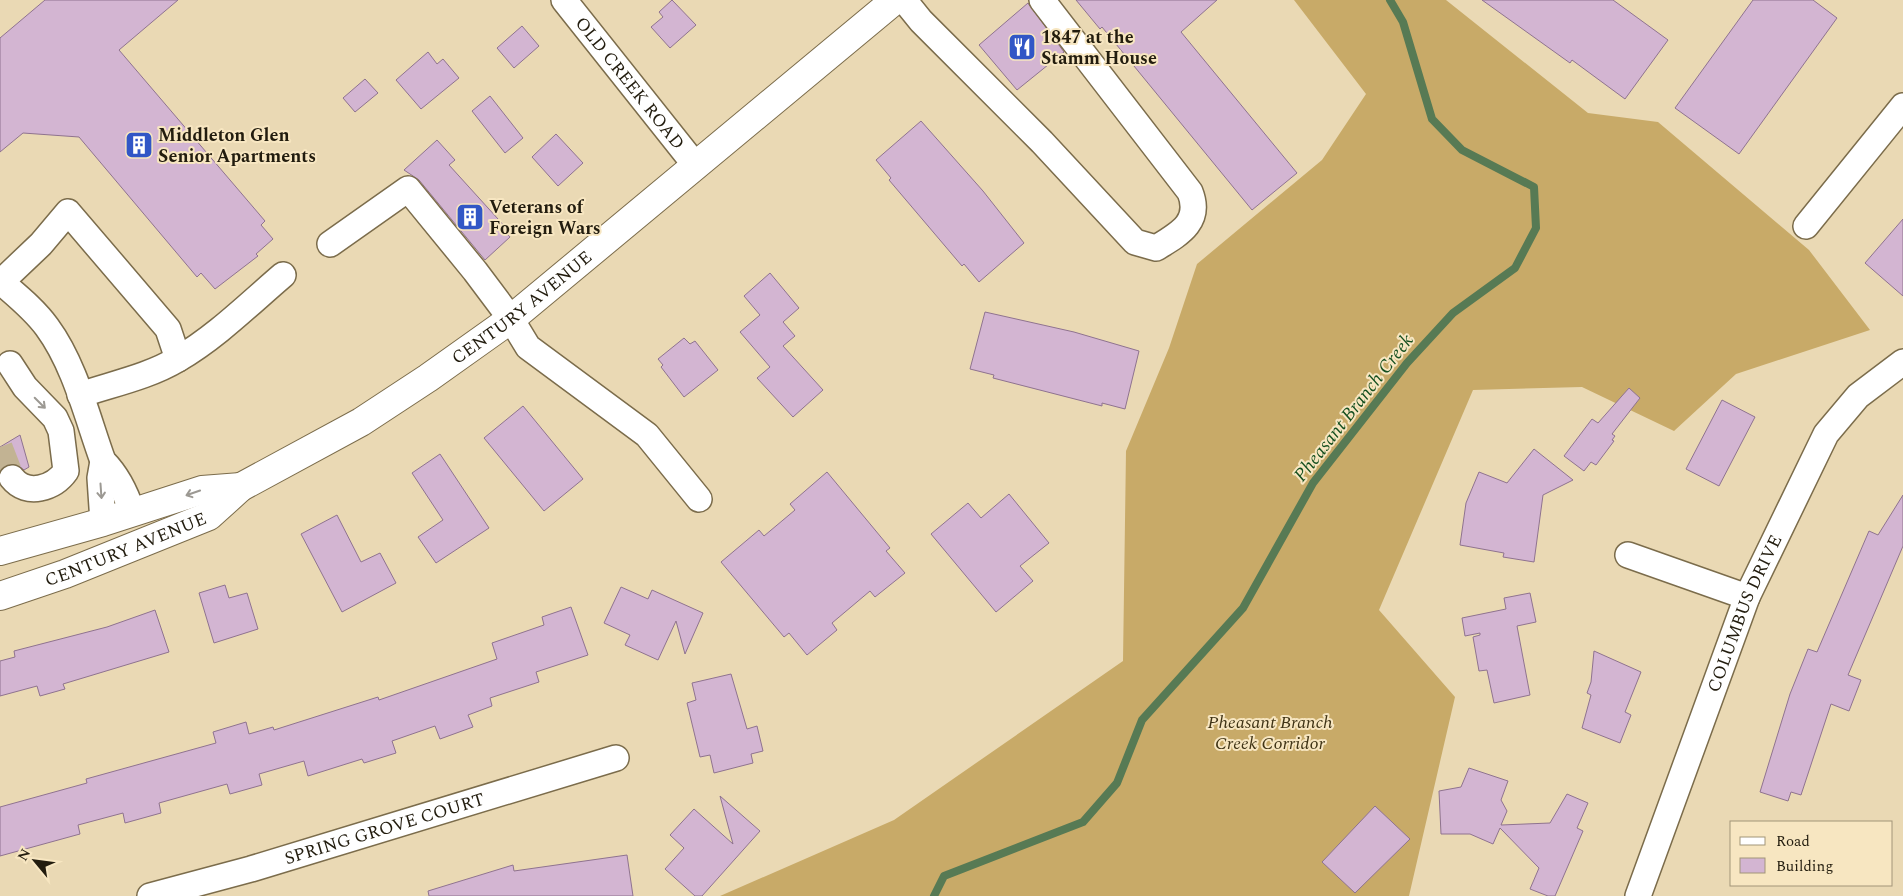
<svg xmlns="http://www.w3.org/2000/svg" width="1903" height="896" font-family="Spectral,serif">
<rect width="100%" height="100%" fill="#ead9b4"/>
<polygon fill="#c8aa68" points="1294,0 1446,0 1588,113 1658,122 1809,250 1870,330 1736,374 1674,431 1582,387 1473,390 1379,610 1455,697 1409,896 720,896 894,820 1123,661 1126,451 1169,348 1197,264 1322,160 1366,94"/>
<g fill="none" stroke-linecap="round" stroke-linejoin="round">
<polyline stroke="#577a54" stroke-width="8" points="934,896 944,876 1083,822 1117,783 1142,720 1243,608 1313,483 1407,363 1453,313 1515,268 1536,228 1534,187 1462,150 1432,119 1403,22 1390,0"/>
</g>
<g fill="#d3b5d2" stroke="#8f738f">
<polygon points="45,0 178,0 119,50 265,221 261,225 273,239 256,254 258,256 215,289 201,273 197,277 79,137 23,133 0,152 0,38"/>
<polygon points="672,0 696,25 670,48 651,27 663,17 659,12"/>
<polygon points="1076,0 1217,0 1181,32 1297,173 1252,210 1102,27 1100,29"/>
<polygon points="1482,0 1613,0 1668,40 1625,99 1572,60 1570,63"/>
<polygon points="1753,0 1813,0 1837,18 1739,154 1675,108"/>
<polygon points="1028,3 1064,52 1017,90 979,45"/>
<polygon points="522,26 539,46 514,68 497,48"/>
<polygon points="428,52 437,64 443,59 459,78 421,109 396,80"/>
<polygon points="365,79 378,93 355,112 343,98"/>
<polygon points="490,96 523,138 505,153 472,111"/>
<polygon points="921,121 983,191 1024,243 979,282 964,264 962,266 889,180 891,178 876,160"/>
<polygon points="556,134 583,163 558,186 532,157"/>
<polygon points="437,140 455,160 449,165 508,230 506,232 510,237 485,260 419,180 404,170"/>
<polygon points="1903,219 1903,296 1865,263"/>
<polygon points="770,273 799,308 783,322 795,336 783,346 823,390 793,417 757,378 770,367 740,332 760,315 744,296"/>
<polygon points="985,312 1074,332 1139,351 1125,409 1102,403 1102,406 993,378 994,375 970,369"/>
<polygon points="684,338 690,344 695,341 718,370 684,397 661,367 663,365 658,359"/>
<polygon points="1629,388 1640,398 1612,434 1615,436 1612,440 1614,441 1596,465 1591,462 1584,471 1564,456 1592,419 1598,423"/>
<polygon points="1722,400 1755,417 1719,486 1686,469"/>
<polygon points="523,406 583,479 544,511 484,438"/>
<polygon points="20,435 29,467 24,470 16,464 8,464 0,471 0,447"/>
<polygon points="1534,449 1573,480 1543,495 1534,562 1503,557 1504,553 1460,545 1466,503 1479,472 1507,483"/>
<polygon points="440,454 489,528 436,563 418,537 443,520 412,473"/>
<polygon points="827,472 890,548 886,551 905,573 875,597 870,591 832,623 837,630 807,655 789,633 784,637 721,562 759,530 764,536 795,510 790,504"/>
<polygon points="1009,494 1049,543 1020,566 1033,581 996,612 931,534 968,503 981,518"/>
<polygon points="1903,495 1903,546 1848,675 1861,680 1849,711 1831,704 1801,795 1791,792 1788,801 1760,792 1790,694 1808,649 1817,652 1869,531 1878,535"/>
<polygon points="337,515 361,562 380,553 396,583 342,612 301,534"/>
<polygon points="225,585 229,598 247,593 258,629 214,643 199,593"/>
<polygon points="621,587 648,599 652,590 703,613 685,654 676,621 658,660 625,645 630,635 604,623"/>
<polygon points="1530,593 1536,622 1517,626 1530,695 1494,703 1487,670 1479,671 1473,637 1480,635 1480,633 1465,636 1462,618 1506,609 1504,598"/>
<polygon points="571,607 588,655 536,672 539,682 490,698 492,706 468,715 473,727 440,739 435,726 392,741 396,753 364,763 362,759 308,776 304,761 259,774 262,785 230,794 227,784 159,803 161,813 125,823 123,813 78,825 80,834 0,856 0,807 87,783 86,779 216,743 213,732 246,722 249,734 273,727 274,730 378,697 379,700 497,659 492,643 544,625 542,617"/>
<polygon points="155,610 169,652 63,684 65,689 40,696 37,686 0,696 0,661 15,657 14,651 107,627"/>
<polygon points="1594,651 1641,672 1625,712 1631,715 1620,743 1582,728 1591,695 1587,693 1591,682"/>
<polygon points="731,674 747,729 757,726 763,751 751,754 753,763 714,773 710,755 700,757 687,703 696,700 692,683"/>
<polygon points="1469,768 1508,781 1501,800 1507,811 1501,825 1550,823 1567,794 1588,803 1577,828 1583,831 1555,896 1548,896 1530,889 1539,868 1500,828 1493,844 1470,834 1441,834 1439,791 1461,787"/>
<polygon points="720,796 760,831 702,896 695,896 665,869 684,848 670,835 694,809 733,844"/>
<polygon points="1375,806 1410,839 1355,893 1322,862"/>
<polygon points="627,855 633,896 429,896 428,891 513,865 514,871"/>
</g>
<g fill="none" stroke-linecap="round" stroke-linejoin="round">
<polyline stroke="#c2b393" stroke-width="25" stroke-dasharray="25 12" stroke-linecap="butt" points="0,447 12,478"/>
<defs>
<g id="minor">
<path id="s1" d="M564,0L696,166"/>
<path d="M904,0L921,21L1042,142L1135,242L1156,248C1179,234 1202,222 1190,192L1042,0"/>
<polyline points="1806,226 1903,106"/>
<polyline points="330,244 408,189 475,271 511,319 528,347 647,435 699,499"/>
<path d="M0,281C16,295 34,309 47,327C75,365 87,417 103,461C118,476 126,493 132,512"/>
<polyline points="1,282 41,244 68,212 168,329 178,359"/>
<path d="M10,364L25,387L55,418L61,431L66,471C54,488 27,497 12,478"/>
<path d="M80,395C112,384 148,377 178,359C216,337 249,304 283,275"/>
<polyline points="103,522 100,478 103,461"/>
<polyline points="1628,555 1747,597"/>
<path id="s2" d="M150,896L251,869L616,758"/>
<path id="s3" d="M1638,896L1747,597L1826,434L1858,396L1903,362"/>
</g>
<g id="major">
<polyline points="0,551 103,522 202,490 241,487"/>
<path id="s4" d="M0,596L65,574L209,516L241,487L361,422L428,378L511,319L895,0"/>
</g>
</defs>
<use href="#minor" stroke="#7b6c4b" stroke-width="28"/>
<use href="#major" stroke="#7b6c4b" stroke-width="30"/>
<use href="#minor" stroke="#fff" stroke-width="25"/>
<use href="#major" stroke="#fff" stroke-width="28"/>
</g>
<defs><path id="oneway-shaft" d="M-6 0H5M1.5-3L5.5 0L1.5 3" fill="none" stroke-width="1.6" stroke-linecap="round" stroke-linejoin="round" transform="scale(1.25)"/></defs>
<g stroke="#9c9993">
<use href="#oneway-shaft" transform="translate(40 403) rotate(45)"/>
<use href="#oneway-shaft" transform="translate(101 491) rotate(86)"/>
<use href="#oneway-shaft" transform="translate(193 493) rotate(161)"/>
</g>
<defs>
<symbol id="restaurant-square" viewBox="-11 -11 22 22"><rect x="-9" y="-9" width="18" height="18" rx="4" fill="#3156c6" stroke="#f7e6c1"/><path d="M-5-6h1v4h1v-4h1v4h1v-4h1v5L-1.5 .5V6h-2V.5L-5-1ZM5-6V6H3V1.5H1.5Q1.5-4 5-6Z" fill="#fff"/></symbol>
<symbol id="building-square" viewBox="-11 -11 22 22"><rect x="-9" y="-9" width="18" height="18" rx="4" fill="#3156c6" stroke="#f7e6c1"/><path d="M-4-6H4V6H1V3H-1V6H-4ZM-2.5-4.3h1.7v1.8h-1.7ZM.8-4.3h1.7v1.8H.8ZM-2.5-1h1.7V.8h-1.7ZM.8-1h1.7V.8H.8Z" fill="#fff"/></symbol>
</defs>
<g fill-rule="evenodd">
<use href="#restaurant-square" x="1006" y="31" width="32" height="32"/>
<use href="#building-square" x="123" y="129" width="32" height="32"/>
<use href="#building-square" x="454" y="201" width="32" height="32"/>
</g>
<g text-anchor="middle" dominant-baseline="central" stroke-width="4" stroke-linejoin="round" paint-order="stroke">
<g font-size="18" font-weight="bold" fill="#221c0e" stroke="#f7e6c1" text-anchor="start">
<text x="1041" y="37">1847 at the<tspan x="1041" dy="21">Stamm House</tspan></text>
<text x="158" y="135">Middleton Glen<tspan x="158" dy="21">Senior Apartments</tspan></text>
<text x="489" y="207">Veterans of<tspan x="489" dy="21">Foreign Wars</tspan></text>
</g>
<g font-size="18" fill="#221c0e" stroke="#f7e6c1">
<text stroke="none"><textPath href="#s1" startOffset="106">OLD CREEK ROAD</textPath></text>
<text stroke="none"><textPath href="#s4" startOffset="601">CENTURY AVENUE</textPath></text>
<text stroke="none"><textPath href="#s4" startOffset="134">CENTURY AVENUE</textPath></text>
<text stroke="none"><textPath href="#s3" startOffset="302">COLUMBUS DRIVE</textPath></text>
<text stroke="none"><textPath href="#s2" startOffset="244">SPRING GROVE COURT</textPath></text>
</g>
<g font-size="18" font-style="italic" fill="#3f3315" stroke="#f7e6c1">
<text x="1270" y="722">Pheasant Branch<tspan x="1270" dy="21">Creek Corridor</tspan></text>
</g>
<g font-size="19" font-style="italic" fill="#154f1f" stroke="#f7e6c1">
<text transform="translate(1354 408) rotate(-52)">Pheasant Branch Creek</text>
</g>
</g>
<rect x="1730" y="821" width="162" height="65" fill="#f7e6c1" stroke="#a29579"/>
<rect x="1740" y="837" width="25" height="8" fill="#ffffff" stroke="#a29579"/>
<text x="1776" y="846" font-size="15" fill="#221c0e">Road</text>
<rect x="1740" y="858" width="25" height="15" fill="#d3b5d2" stroke="#a29579"/>
<text x="1776" y="871" font-size="15" fill="#221c0e">Building</text>
<g transform="translate(35 861) rotate(299)" stroke="#f7e6c1" stroke-width="4" paint-order="stroke">
<path d="M0-4L9 19L0 12L-9 19Z" fill="#221c0e"/>
<text y="-8" font-size="14" font-weight="bold" text-anchor="middle" fill="#221c0e">N</text>
</g>
</svg>
